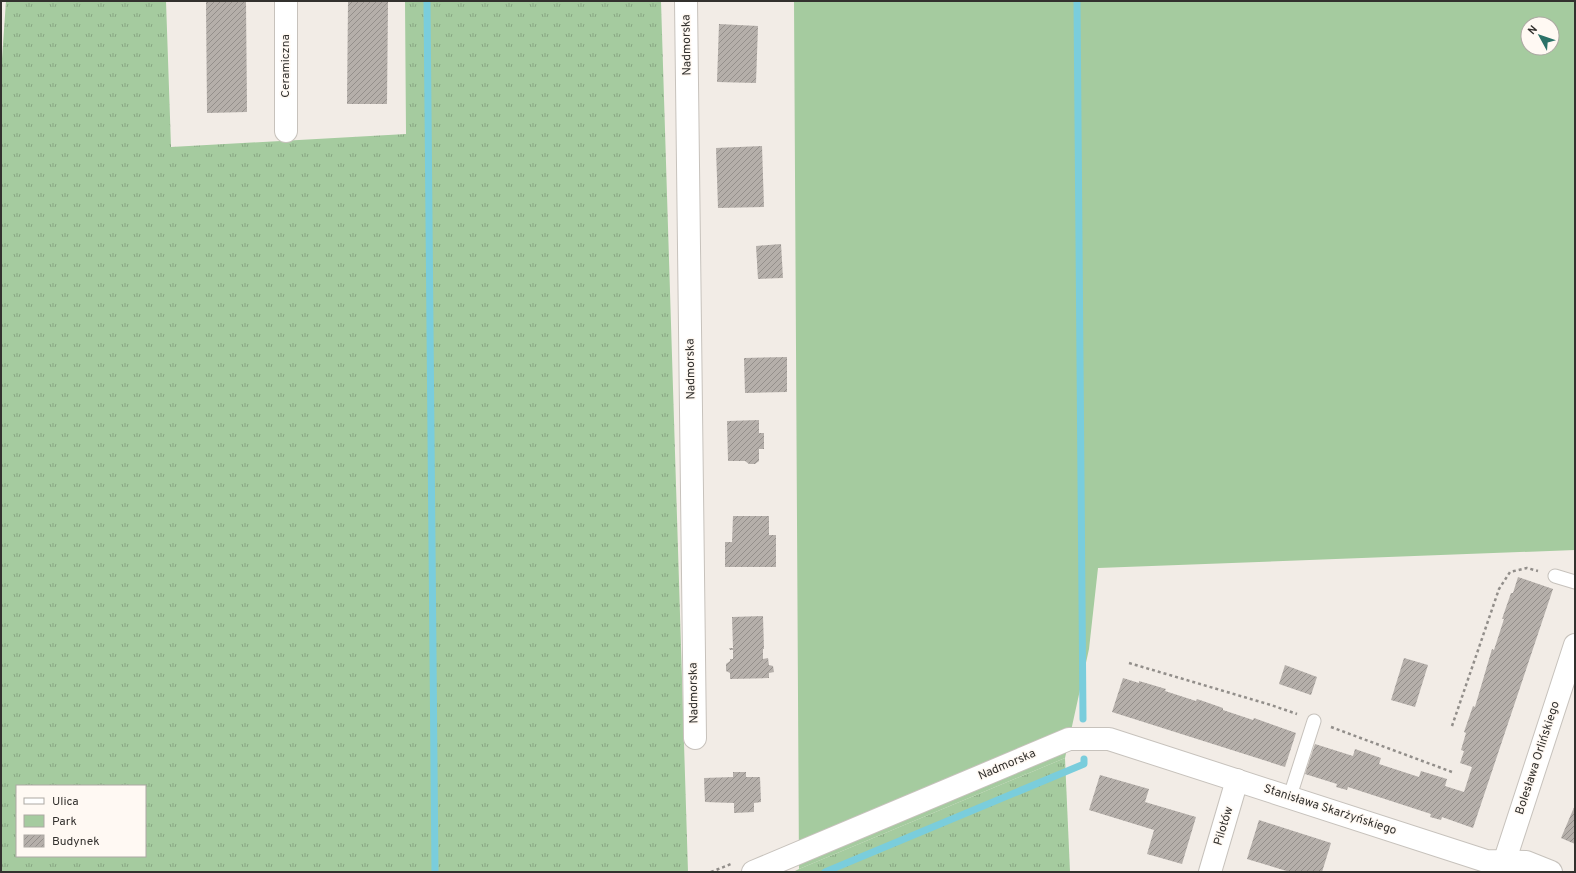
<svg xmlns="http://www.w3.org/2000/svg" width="1576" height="873" font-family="Overpass,sans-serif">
<defs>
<pattern id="grass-tufts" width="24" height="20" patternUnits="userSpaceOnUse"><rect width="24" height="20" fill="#a5cb9f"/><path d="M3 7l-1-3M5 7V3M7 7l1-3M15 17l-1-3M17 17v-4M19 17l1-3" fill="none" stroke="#87a582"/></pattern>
<pattern id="building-hatch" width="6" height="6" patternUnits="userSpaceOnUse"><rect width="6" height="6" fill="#b5afaa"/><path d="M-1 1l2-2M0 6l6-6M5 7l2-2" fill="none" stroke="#948f8b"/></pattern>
</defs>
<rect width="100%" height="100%" fill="#f2ece6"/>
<g fill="url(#grass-tufts)" fill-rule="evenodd">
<path d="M6,1H166L171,147L406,134L405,1H661L688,872H1V73ZM17,786H145V856H17Z"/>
<polygon points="1065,758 1070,872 793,872 799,869"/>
</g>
<path fill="#a5cb9f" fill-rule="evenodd" d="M794,1H1575V550L1098,568L1089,649L1065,758L799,869ZM1528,24H1552V48H1528Z"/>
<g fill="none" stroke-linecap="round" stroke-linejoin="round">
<g stroke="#7acddc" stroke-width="7">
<polyline points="427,1 435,872"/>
<polyline points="1077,1 1083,719"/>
<polyline points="825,872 1084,764 1084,759"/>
</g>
</g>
<g fill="url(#building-hatch)">
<polygon points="206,1 246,1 247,112 207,113"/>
<polygon points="348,1 388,1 387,104 347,104"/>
<polygon points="719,24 758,26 756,83 717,82"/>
<polygon points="762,146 764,207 718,208 716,148"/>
<polygon points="781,244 783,278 758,279 756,246"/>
<polygon points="787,357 787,392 745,393 744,358"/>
<polygon points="759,420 759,433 764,433 764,449 759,449 759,461 755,464 749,464 745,461 728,461 727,421"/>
<polygon points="733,516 769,516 769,535 776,535 776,567 725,567 725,542 732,542"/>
<polygon points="1518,577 1553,589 1473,828 1442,817 1441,820 1430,817 1431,814 1348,787 1347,790 1336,787 1337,784 1305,774 1315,744 1353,756 1355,749 1381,758 1379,764 1419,777 1421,771 1447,779 1445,786 1464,792 1472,767 1460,763 1464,751 1461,750 1466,733 1464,732 1473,706 1475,707 1492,649 1494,650 1504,619 1502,619 1511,593 1513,593"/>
<polygon points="763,616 764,649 763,649 763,659 768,658 769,665 773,666 774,672 769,673 769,678 730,679 730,673 726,671 726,664 730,661 730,659 733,659 733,650 730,650 729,648 733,648 732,617"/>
<polygon points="1404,658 1428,665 1415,707 1391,700"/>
<polygon points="1285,665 1317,677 1311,695 1279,684"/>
<polygon points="1123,678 1139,683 1139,681 1166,689 1165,691 1196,701 1197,699 1223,708 1223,710 1253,720 1254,718 1296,733 1285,767 1112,712"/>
<polygon points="733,772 746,772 746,777 760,777 761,802 754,803 754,812 734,813 734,803 705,802 704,778 733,777"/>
<polygon points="1100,775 1149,789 1145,802 1196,817 1182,864 1147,854 1154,830 1089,810"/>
<polygon points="1575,805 1575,844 1561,838"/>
<polygon points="1259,820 1331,843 1322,872 1290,872 1247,859"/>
</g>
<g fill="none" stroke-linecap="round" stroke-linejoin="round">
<defs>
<g id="service">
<polyline points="1555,576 1575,582"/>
<polyline points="1290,796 1314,721"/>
</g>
<g id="minor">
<polyline points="286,1 286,131"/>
<polyline points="686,1 695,738"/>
<polyline points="753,872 1069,739 1109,739 1486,861 1526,862 1551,872"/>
<polyline points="1210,872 1237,780"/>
<polyline points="1501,872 1575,645"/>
</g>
</defs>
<use href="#service" stroke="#c7c2bc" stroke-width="15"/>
<use href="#minor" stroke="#c7c2bc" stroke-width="24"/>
<g stroke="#928e8a" stroke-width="2.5" stroke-dasharray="3 3" stroke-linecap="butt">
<polyline points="1129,663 1271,705 1297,714"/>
<polyline points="1452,726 1499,589 1510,572 1527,568 1538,571"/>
<polyline points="1331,727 1452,772"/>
<polyline points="711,872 731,864"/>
</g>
<use href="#service" stroke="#fff" stroke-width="13"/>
<use href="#minor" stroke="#fff" stroke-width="22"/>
</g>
<g text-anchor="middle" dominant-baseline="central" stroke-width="3" stroke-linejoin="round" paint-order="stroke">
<g font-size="12" fill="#33312e" stroke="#fff9f3">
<text transform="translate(687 45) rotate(-91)">Nadmorska</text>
<text transform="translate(286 66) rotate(-90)">Ceramiczna</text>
<text transform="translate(691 369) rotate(-91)">Nadmorska</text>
<text transform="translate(694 693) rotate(-91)">Nadmorska</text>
<text transform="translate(1538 758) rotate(-72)">Bolesława Orlińskiego</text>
<text transform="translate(1007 765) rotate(-23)">Nadmorska</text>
<text transform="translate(1330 810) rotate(18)">Stanisława Skarżyńskiego</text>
<text transform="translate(1224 826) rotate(-73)">Pilotów</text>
</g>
</g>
<rect width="1576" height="873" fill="none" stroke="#33312e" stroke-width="4"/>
<rect x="16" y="785" width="130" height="72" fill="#fff9f3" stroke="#ada9a4"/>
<rect x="24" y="798" width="20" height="6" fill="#ffffff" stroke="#ada9a4"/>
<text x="52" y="805" font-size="12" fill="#33312e">Ulica</text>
<rect x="24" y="815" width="20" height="12" fill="#a5cb9f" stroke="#ada9a4"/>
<text x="52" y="825" font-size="12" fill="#33312e">Park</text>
<rect x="24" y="835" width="20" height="12" fill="url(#building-hatch)" stroke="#ada9a4"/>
<text x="52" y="845" font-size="12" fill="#33312e">Budynek</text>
<g transform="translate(1540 36) rotate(310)"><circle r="19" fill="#fff9f3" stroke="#ada9a4"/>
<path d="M0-3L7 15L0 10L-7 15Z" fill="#2b7268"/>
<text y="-6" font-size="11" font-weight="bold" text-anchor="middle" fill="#33312e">N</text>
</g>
</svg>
